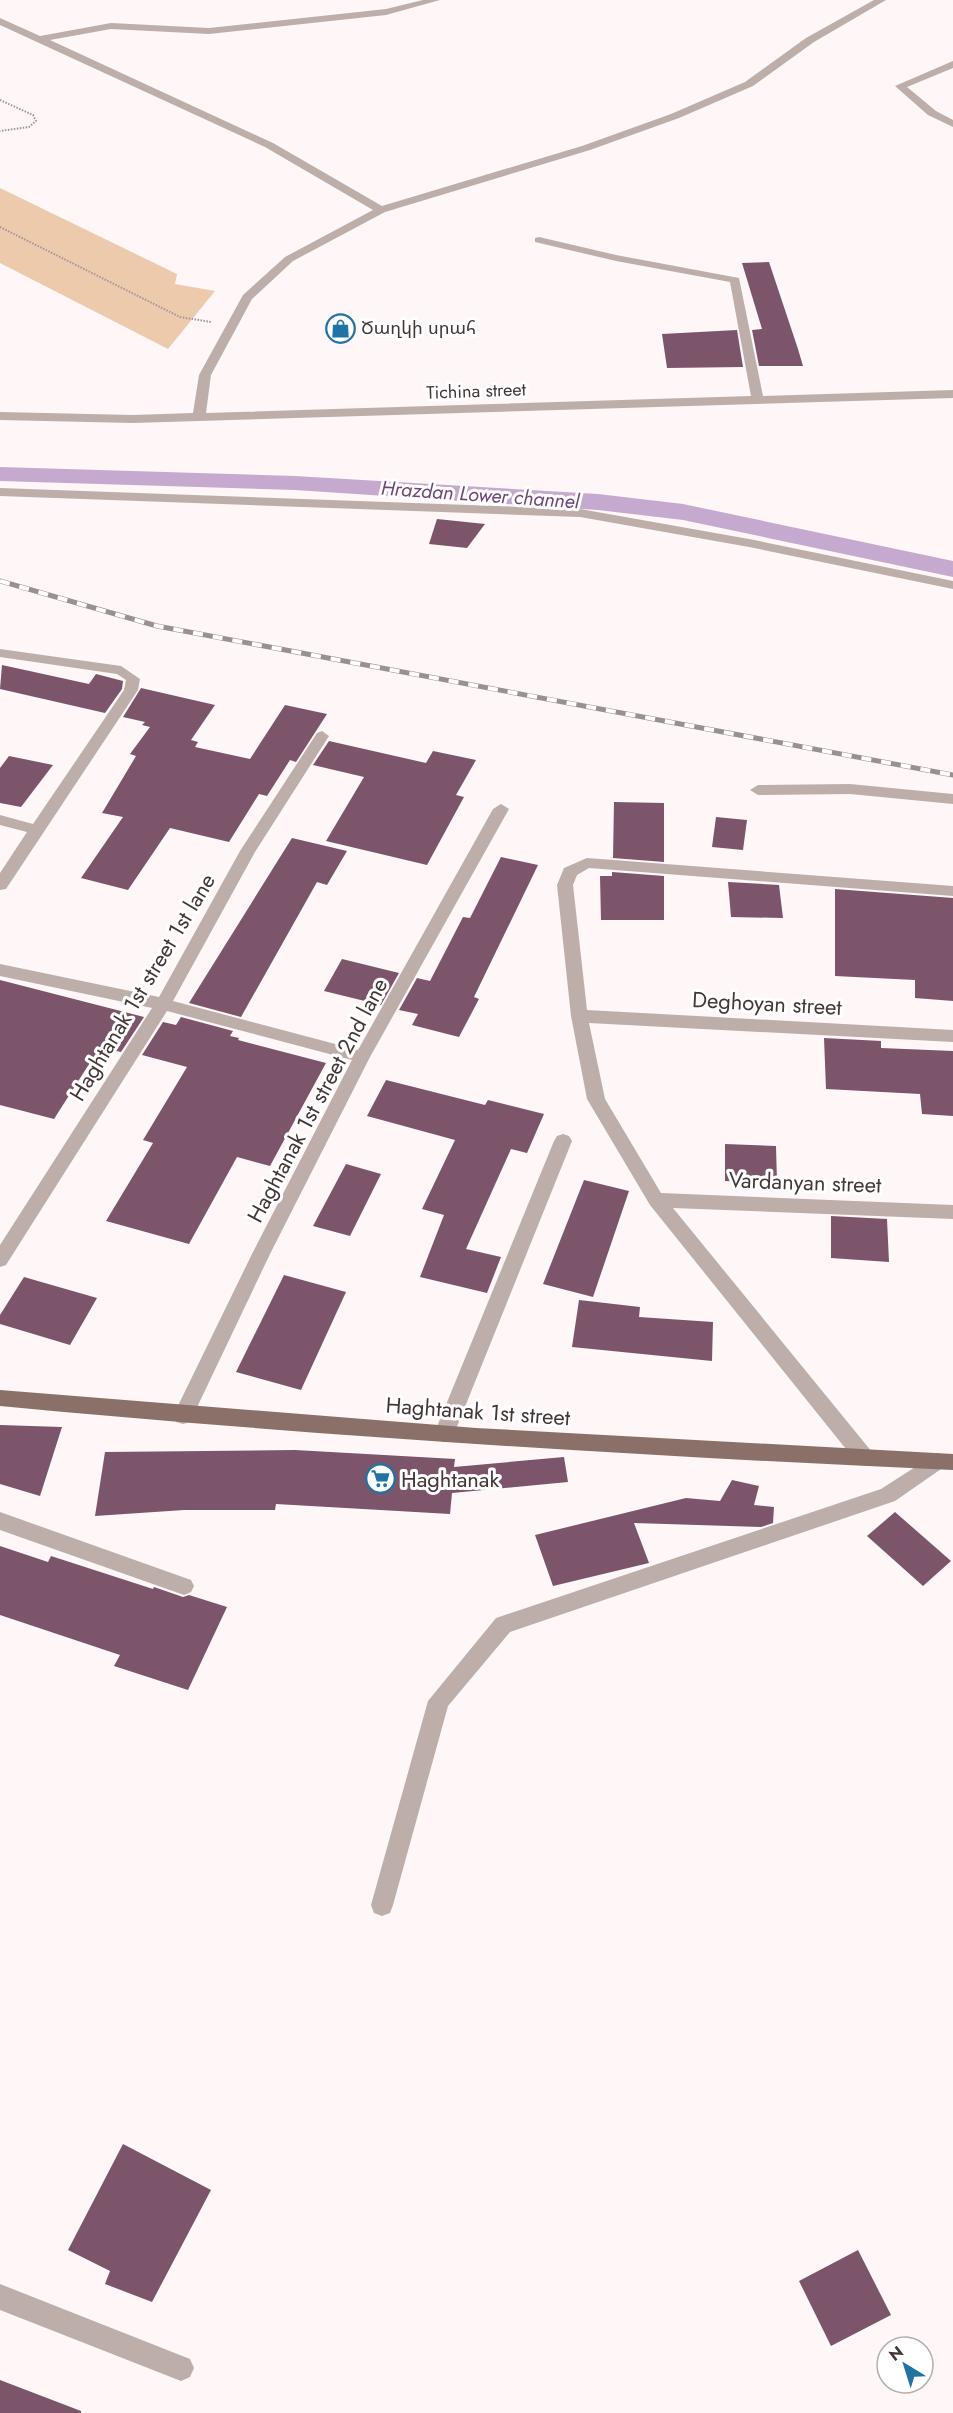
<svg xmlns="http://www.w3.org/2000/svg" width="953" height="2413" font-family="Jost,'Noto Sans Armenian',sans-serif">
<rect width="100%" height="100%" fill="#fef6f7"/>
<polygon fill="#edcaac" points="0,188 177,274 175,284 215,291 168,349 0,263"/>
<g fill="none" stroke-linecap="round" stroke-linejoin="round">
<polygon fill="#c6a9ce" fill-rule="evenodd" points="0,467 295,476 598,494 683,504 953,561 953,577 683,520 598,510 295,490 0,481"/>
</g>
<g fill="#7c556b">
<polygon points="769,262 798,349 803,366 759,366 752,330 762,329 742,263"/>
<polygon points="737,330 743,367 667,368 662,334"/>
<polygon points="437,519 485,524 467,548 429,544"/>
<polygon points="2,665 89,684 96,674 123,681 122,689 105,713 0,689"/>
<polygon points="141,688 215,705 191,740 198,742 195,747 250,759 285,705 327,714 296,762 290,760 267,796 259,794 229,842 170,828 128,890 81,878 123,817 102,813 136,756 130,754 150,727 142,725 145,722 123,717"/>
<polygon points="329,741 426,763 433,751 476,760 456,795 464,797 427,865 326,841 364,777 313,765"/>
<polygon points="9,756 53,765 21,807 0,803 0,768"/>
<polygon points="614,802 664,803 664,862 613,858"/>
<polygon points="716,817 747,820 743,850 712,847"/>
<polygon points="292,838 347,851 327,885 317,882 241,1017 189,1003"/>
<polygon points="501,857 538,865 474,997 479,999 459,1037 412,1025 418,1014 399,1010 417,978 430,981 463,917 470,918"/>
<polygon points="612,872 664,876 664,920 601,920 600,876 612,876"/>
<polygon points="728,882 779,885 783,918 731,917"/>
<polygon points="835,889 953,898 953,1001 915,998 915,980 835,976"/>
<polygon points="342,959 399,973 381,1005 324,991"/>
<polygon points="0,980 144,1017 121,1052 100,1047 54,1119 0,1105"/>
<polygon points="181,1017 233,1031 230,1036 239,1038 238,1040 326,1063 270,1166 237,1157 189,1244 106,1221 153,1143 143,1140 187,1067 142,1055 163,1022 176,1025"/>
<polygon points="824,1038 881,1041 881,1048 953,1051 953,1116 922,1114 920,1094 826,1089"/>
<polygon points="386,1080 485,1105 488,1100 544,1114 527,1153 511,1149 466,1249 501,1257 487,1293 420,1277 444,1215 422,1209 455,1140 367,1116"/>
<polygon points="725,1144 776,1146 777,1183 725,1181"/>
<polygon points="346,1164 381,1174 350,1236 313,1226"/>
<polygon points="584,1180 629,1191 593,1297 543,1284"/>
<polygon points="831,1216 887,1219 889,1262 831,1258"/>
<polygon points="284,1275 346,1292 301,1390 236,1372"/>
<polygon points="24,1277 97,1298 70,1345 0,1324 0,1315"/>
<polygon points="579,1300 640,1307 639,1317 713,1322 712,1361 572,1347"/>
<polygon points="0,1425 62,1427 40,1496 0,1484"/>
<polygon points="295,1450 455,1459 454,1467 564,1457 568,1482 452,1493 450,1514 276,1504 275,1510 184,1510 95,1516 105,1452"/>
<polygon points="732,1480 759,1486 754,1505 774,1507 773,1523 761,1527 634,1523 649,1563 553,1586 535,1535 686,1498 720,1501"/>
<polygon points="895,1512 951,1561 923,1586 867,1536"/>
<polygon points="0,1546 48,1562 51,1556 153,1589 154,1587 183,1597 189,1595 227,1607 188,1690 114,1666 120,1655 0,1615"/>
<polygon points="123,2144 211,2190 152,2302 105,2284 110,2271 68,2250"/>
<polygon points="858,2250 891,2315 831,2346 799,2281"/>
<polygon points="0,2380 81,2411 81,2413 0,2413"/>
</g>
<g fill="none" stroke-linecap="round" stroke-linejoin="round">
<g stroke="#a19697" stroke-width="2" stroke-dasharray="1.5 1.5" stroke-linecap="butt">
<polyline points="0,100 33,115 36,121 29,127 0,131"/>
<polyline points="0,227 180,317 211,322"/>
</g>
<g fill="#bdaea9" fill-rule="evenodd">
<polygon points="423,0 440,0 386,15 209,34 111,29 50,40 273,143 382,206 582,146 671,114 745,82 806,38 874,0 886,0 814,42 753,86 679,118 590,150 385,212 293,261 252,299 211,375 206,413 751,396 730,282 616,261 535,242 535,238 539,237 616,255 739,278 763,396 953,390 953,398 133,423 0,420 0,412 133,415 193,413 199,375 243,295 285,257 373,210 265,147 0,25 0,18 40,36 111,23 209,28 386,9"/>
<polygon points="953,61 953,68 907,87 936,111 953,120 953,127 928,115 895,86"/>
<polygon points="0,488 580,509 749,539 953,581 953,589 749,547 580,517 0,496"/>
<polygon points="0,649 121,666 140,679 138,690 6,889 0,890 0,873 27,832 0,825 0,815 33,824 124,690 126,680 117,674 0,657"/>
<polygon points="322,731 329,736 255,852 173,1001 358,1050 493,809 501,804 509,809 370,1057 270,1254 190,1422 183,1424 176,1422 173,1416 252,1254 352,1060 167,1011 6,1265 0,1267 0,1245 152,1008 0,976 0,964 159,997 240,851 317,733"/>
<polygon points="850,784 953,794 953,804 850,794 758,795 750,790 758,785"/>
<polygon points="587,858 953,886 953,896 589,868 577,875 573,885 587,1010 953,1030 953,1042 589,1023 605,1099 661,1193 953,1205 953,1219 673,1208 872,1452 875,1458 872,1464 865,1466 858,1464 650,1205 587,1099 571,1016 557,885 564,868"/>
<polygon points="563,1134 569,1136 572,1141 454,1434 451,1440 444,1442 437,1440 434,1434 554,1141 557,1136"/>
<polygon points="937,1453 944,1455 947,1461 944,1467 895,1501 510,1632 448,1706 393,1905 390,1913 382,1916 374,1913 371,1905 428,1701 496,1618 881,1489"/>
<polygon points="0,1512 191,1580 194,1586 191,1592 184,1595 0,1530"/>
<polygon points="0,2284 190,2359 194,2368 190,2377 181,2381 0,2310"/>
</g>
<path fill="#8a7068" fill-rule="evenodd" d="M0,1390L476,1428L953,1454V1470C635,1456 317,1436 0,1406Z"/>
<defs>
<polyline id="rail" points="0,581 157,626 953,775"/>
</defs>
<use href="#rail" stroke="#9b9091" stroke-width="5"/>
<use href="#rail" stroke="#fff" stroke-width="4" stroke-dasharray="10" stroke-linecap="butt"/>
</g>
<defs>
<symbol id="shop-ring" viewBox="-11 -11 22 22"><circle r="9.5" fill="#fff" stroke="#2173a4" stroke-width="1.5"/><path d="M-5-2.5h2.3a2.7 3.5 0 0 1 5.4 0H5L5.5 6h-11ZM-1.5-2.5h3a1.5 2.3 0 0 0-3 0Z" fill="#2173a4"/></symbol>
<symbol id="supermarket-ring" viewBox="-11 -11 22 22"><circle r="9.5" fill="#fff" stroke="#2173a4" stroke-width="1.5"/><path d="M-6-5.5h2.5l.6 2H6L4.5 2H-2.5L-4.4-4H-6ZM-1.5 3.2a1.3 1.3 0 1 0 .1 0ZM3 3.2a1.3 1.3 0 1 0 .1 0Z" fill="#2173a4"/></symbol>
</defs>
<g fill-rule="evenodd">
<use href="#shop-ring" x="324" y="312" width="33" height="33"/>
<use href="#supermarket-ring" x="364" y="1462" width="33" height="33"/>
</g>
<g text-anchor="middle" dominant-baseline="central" stroke-width="6" stroke-linejoin="round" paint-order="stroke">
<g font-size="18" fill="#443637" stroke="#fff" text-anchor="start">
<text x="361" y="328">Ծաղկի սրահ</text>
</g>
<g font-size="18" fill="#443637" stroke="#fff">
<text transform="translate(476 391) rotate(-2)">Tichina street</text>
</g>
<g font-size="20" font-style="italic" fill="#6d4678" stroke="#fff">
<text transform="translate(480 495) rotate(4)">Hrazdan Lower channel</text>
</g>
<g font-size="22" fill="#443637" stroke="#fff">
<text transform="translate(142 987) rotate(-59)">Haghtanak 1st street 1st lane</text>
<text transform="translate(767 1003) rotate(3)">Deghoyan street</text>
<text transform="translate(317 1100) rotate(-62)">Haghtanak 1st street 2nd lane</text>
<text transform="translate(805 1182) rotate(2)">Vardanyan street</text>
<text transform="translate(478 1411) rotate(4)">Haghtanak 1st street</text>
</g>
<g font-size="22" fill="#443637" stroke="#fff" text-anchor="start">
<text x="401" y="1479">Haghtanak</text>
</g>
</g>
<g transform="translate(905 2365) rotate(322)"><circle r="28" fill="#ffffff" stroke="#b4afaf" stroke-width="1.5"/>
<path d="M0-4.5L10 22L0 15L-10 22Z" fill="#2173a4"/>
<text y="-9" font-size="16" font-weight="bold" text-anchor="middle" fill="#443637">N</text>
</g>
</svg>
